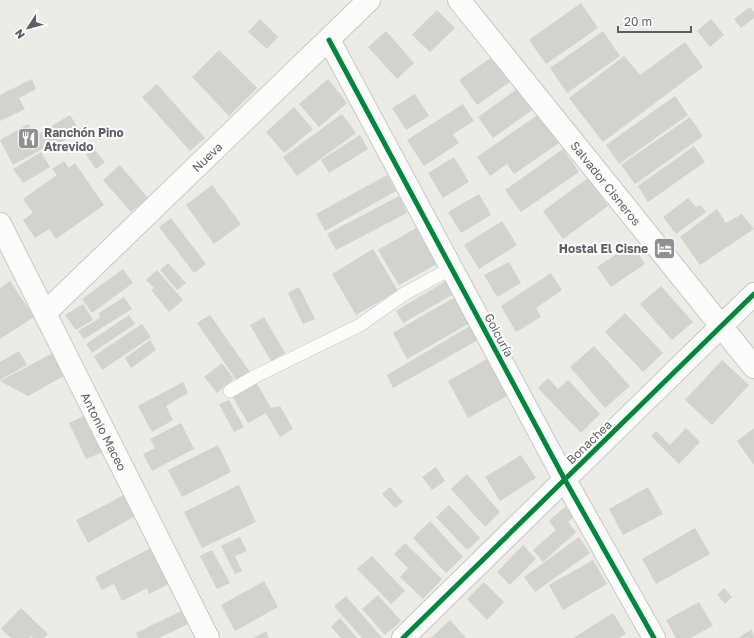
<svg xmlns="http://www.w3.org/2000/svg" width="754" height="638" font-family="'Golos Text',sans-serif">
<rect width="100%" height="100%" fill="#ecebe6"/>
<g fill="#d3d2cf">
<polygon points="581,3 598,28 546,64 529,40"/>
<polygon points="750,7 754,12 754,18 741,28 734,19"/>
<polygon points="437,10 455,28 430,52 412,35"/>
<polygon points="260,19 278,37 267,49 248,32"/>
<polygon points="711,19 724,35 710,47 697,31"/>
<polygon points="386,31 414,63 397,79 368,47"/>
<polygon points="603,31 620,56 567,93 550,68"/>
<polygon points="685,42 703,67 603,142 569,98 624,56 640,75"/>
<polygon points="219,50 257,88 229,116 192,77"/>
<polygon points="492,57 510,82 477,105 459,80"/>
<polygon points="32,79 36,89 19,98 25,109 0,121 0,95"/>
<polygon points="328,79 347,103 319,127 299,104"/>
<polygon points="157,84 205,138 190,151 142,97"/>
<polygon points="517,89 532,110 493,138 478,117"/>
<polygon points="415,94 429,116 406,130 392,108"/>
<polygon points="675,96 688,115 619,164 606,145"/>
<polygon points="463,104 474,121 453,134 459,143 424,166 407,140"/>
<polygon points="294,107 313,129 284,153 266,132"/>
<polygon points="342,114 356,133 297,176 283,157"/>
<polygon points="539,114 559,143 514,174 507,164 490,176 477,157"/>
<polygon points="70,115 80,131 44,153 42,149 13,165 0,140 28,124 35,136"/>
<polygon points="690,117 703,136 635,184 621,165"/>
<polygon points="360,135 368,149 329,173 321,160"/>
<polygon points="694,146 705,162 648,202 638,186"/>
<polygon points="94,149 105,162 96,169 86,155"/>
<polygon points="563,149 579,172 521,212 505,190"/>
<polygon points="41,152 50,167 23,183 13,169"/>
<polygon points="454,157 469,182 443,198 428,173"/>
<polygon points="64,161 69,168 75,163 104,205 56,239 49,229 35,238 23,220 33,213 23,199 57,175 52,169"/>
<polygon points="120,165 148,198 131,212 103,180"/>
<polygon points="387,175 396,191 325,231 316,214"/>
<polygon points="588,178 608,206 563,239 543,211"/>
<polygon points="212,185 241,224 214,244 186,205"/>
<polygon points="479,194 491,215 461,233 448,212"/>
<polygon points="399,196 407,213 336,250 327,234"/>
<polygon points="688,198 696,207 700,205 706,212 676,234 663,217"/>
<polygon points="717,209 726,223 742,214 754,229 700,265 680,237"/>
<polygon points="171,218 206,264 194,273 159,227"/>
<polygon points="502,221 517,245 479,269 464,245"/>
<polygon points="416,228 437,264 399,285 378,250"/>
<polygon points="632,244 645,264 611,287 597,267"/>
<polygon points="373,249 398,291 356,315 332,274"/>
<polygon points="509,262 521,283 497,297 484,275"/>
<polygon points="168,263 186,283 177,290 160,270"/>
<polygon points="123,269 133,283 92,313 82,299"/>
<polygon points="157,270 183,300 169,312 151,290 154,288 146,280"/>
<polygon points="551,273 562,290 536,308 541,317 516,332 501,306"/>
<polygon points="10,281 34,317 0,339 0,288"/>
<polygon points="446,281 454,294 403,323 396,311"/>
<polygon points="661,286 693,322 672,340 640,304"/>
<polygon points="299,287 315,319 303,324 288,293"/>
<polygon points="124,297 132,309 84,339 78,331 100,318 99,313"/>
<polygon points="455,297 470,323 407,359 393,333"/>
<polygon points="83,304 93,320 76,330 65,315"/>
<polygon points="625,313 663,353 643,372 605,332"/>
<polygon points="129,315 135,324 92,353 86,344"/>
<polygon points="210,315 250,372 237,381 197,323"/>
<polygon points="264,317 285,353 271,361 250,325"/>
<polygon points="142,324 151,337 102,370 94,356"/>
<polygon points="470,326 478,340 393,388 387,375"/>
<polygon points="150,340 156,350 131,368 125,358"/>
<polygon points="594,346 630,386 605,408 570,367"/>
<polygon points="19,351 27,365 0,380 0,362"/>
<polygon points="53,353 64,376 28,396 0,381"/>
<polygon points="487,359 507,396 468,418 448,381"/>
<polygon points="722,360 749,385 712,425 685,400"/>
<polygon points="222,363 234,379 217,393 204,377"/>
<polygon points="548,378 558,389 568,380 600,414 581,433 538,388"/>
<polygon points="183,382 188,393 166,406 173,420 152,432 138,406"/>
<polygon points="256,382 271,408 280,406 293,429 280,437 266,413 248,423 232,396"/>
<polygon points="229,400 244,427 234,432 219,404"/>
<polygon points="90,413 108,450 86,459 69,423"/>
<polygon points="181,423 194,449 152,471 143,454 155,448 150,439"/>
<polygon points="686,428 700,442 679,464 651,436 656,431 670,445"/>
<polygon points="754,428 754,465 737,441"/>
<polygon points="218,445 231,472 182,497 168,470"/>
<polygon points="521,455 536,478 500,501 485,477"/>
<polygon points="436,467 445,481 432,490 422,477"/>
<polygon points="467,474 500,512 485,527 451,489"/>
<polygon points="239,485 256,522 202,548 184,512"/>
<polygon points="390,487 403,502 395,508 382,494"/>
<polygon points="648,487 663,514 623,535 609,509"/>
<polygon points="124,495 135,516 88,543 76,520"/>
<polygon points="449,505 480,538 467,550 436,517"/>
<polygon points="565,507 574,517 568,522 576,532 543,562 533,550 556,530 549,521"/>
<polygon points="430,521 463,557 446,573 413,538"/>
<polygon points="695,528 710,554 656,584 642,559"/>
<polygon points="240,537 247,551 235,556 242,571 235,574 221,546"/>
<polygon points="579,537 590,553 535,592 524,577"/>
<polygon points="405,543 442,579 423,599 400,577 408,568 394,554"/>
<polygon points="523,545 536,559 510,585 497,572"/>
<polygon points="153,547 171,583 149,594 147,588 122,601 114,584 102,590 95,577"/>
<polygon points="212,550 230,583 217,589 200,556"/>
<polygon points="372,556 405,591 391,604 357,569"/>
<polygon points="593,560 607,584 563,610 549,585"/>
<polygon points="264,581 278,607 235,631 221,605"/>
<polygon points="484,582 504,602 487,620 467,599"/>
<polygon points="724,588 732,597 725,604 717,595"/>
<polygon points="378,595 401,621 385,635 362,609"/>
<polygon points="346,596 382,638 362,638 334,606"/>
<polygon points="699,602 713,626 690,638 676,638 666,620"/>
<polygon points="21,608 48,634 44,638 33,638 31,636 29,638 11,638 1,629"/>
<polygon points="185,609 192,622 159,638 138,638 136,633"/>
<polygon points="613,613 626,634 619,638 573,638"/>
<polygon points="340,618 357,638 341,638 331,627"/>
<polygon points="450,620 466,638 431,638"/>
<polygon points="752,629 754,638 738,638"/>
<polygon points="266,631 269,638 253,638"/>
</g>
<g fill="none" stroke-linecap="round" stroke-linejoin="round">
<defs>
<polyline id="service" points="230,391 256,376 360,325 404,294 452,268"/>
<g id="minor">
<path id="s1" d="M459,0L754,367"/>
<polyline points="329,40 565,480 654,638"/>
<path id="s2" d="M0,224L208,638"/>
<path id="s3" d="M45,313L369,0"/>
<polyline points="403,638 754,294"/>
</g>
</defs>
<use href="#service" stroke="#c7c7c7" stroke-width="14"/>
<use href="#minor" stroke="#c7c7c7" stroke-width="24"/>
<use href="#service" stroke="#fcfcfb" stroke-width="13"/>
<use href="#minor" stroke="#fcfcfb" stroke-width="22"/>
<defs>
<g id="cycleway">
<polyline points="329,40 565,480 654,638"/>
<polyline points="403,638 754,294"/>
</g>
</defs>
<use href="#cycleway" stroke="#fff" stroke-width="8"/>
<use href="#cycleway" stroke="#00873e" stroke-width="5"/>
</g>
<defs>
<symbol id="restaurant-square" viewBox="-11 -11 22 22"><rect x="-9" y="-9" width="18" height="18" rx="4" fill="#8e9092" stroke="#fff"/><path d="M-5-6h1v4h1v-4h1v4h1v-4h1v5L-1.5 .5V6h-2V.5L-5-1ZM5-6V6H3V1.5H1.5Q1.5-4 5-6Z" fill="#fff"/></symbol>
<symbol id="hotel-square" viewBox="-11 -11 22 22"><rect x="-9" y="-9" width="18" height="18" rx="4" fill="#8e9092" stroke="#fff"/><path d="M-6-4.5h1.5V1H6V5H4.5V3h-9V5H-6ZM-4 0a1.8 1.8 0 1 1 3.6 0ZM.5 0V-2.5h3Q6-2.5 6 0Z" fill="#fff"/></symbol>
</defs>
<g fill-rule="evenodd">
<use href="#restaurant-square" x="16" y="126" width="25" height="25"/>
<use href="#hotel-square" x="652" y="236" width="25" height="25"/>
</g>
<g text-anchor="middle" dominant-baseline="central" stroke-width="4" stroke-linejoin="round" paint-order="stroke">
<g font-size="12" font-weight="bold" fill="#5c5f64" stroke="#fff" text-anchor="start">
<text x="44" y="132">Ranchón Pino<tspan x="44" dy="14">Atrevido</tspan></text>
<text x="648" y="248" text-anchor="end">Hostal El Cisne</text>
</g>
<g font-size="12" fill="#5c5f64" stroke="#fff">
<text stroke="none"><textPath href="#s3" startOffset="225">Nueva</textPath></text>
<text stroke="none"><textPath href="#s1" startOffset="235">Salvador Cisneros</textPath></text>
<text transform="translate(499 335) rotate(62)">Goicuría</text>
<text stroke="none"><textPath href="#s2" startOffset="232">Antonio Maceo</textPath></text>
<text transform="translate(589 442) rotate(-44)">Bonachea</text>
</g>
</g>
<g transform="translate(28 28) rotate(234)" stroke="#ffffff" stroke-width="3" paint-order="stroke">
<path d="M0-3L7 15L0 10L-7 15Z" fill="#5c5f64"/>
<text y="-6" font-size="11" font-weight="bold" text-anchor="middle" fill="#5c5f64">N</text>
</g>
<path d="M618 26v6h73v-6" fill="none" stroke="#5c5f64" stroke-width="2"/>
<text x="624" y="26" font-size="12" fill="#5c5f64" stroke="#ffffff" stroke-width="3" paint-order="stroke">20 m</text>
</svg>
